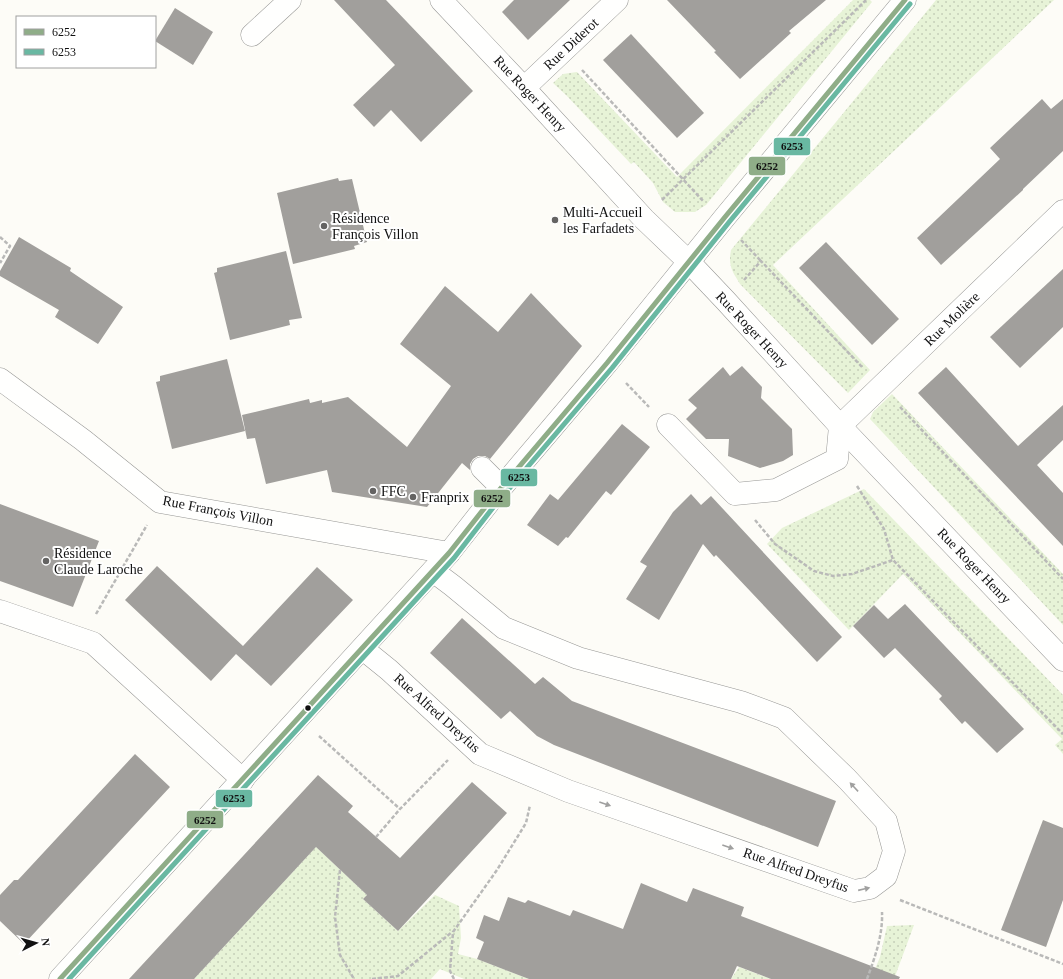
<svg xmlns="http://www.w3.org/2000/svg" width="1063" height="979" font-family="'Times New Roman',serif">
<defs>
<pattern id="grass-dots" width="8" height="8" patternUnits="userSpaceOnUse"><rect width="8" height="8" fill="#e7f3d7"/><path d="M2 2h.1M6 6h.1" fill="none" stroke="#c5cfb8" stroke-width="1.8" stroke-linecap="round"/></pattern>
</defs>
<rect width="100%" height="100%" fill="#fdfcf7"/>
<g fill="url(#grass-dots)">
<polygon points="853,0 870,0 872,2 706,205 695,212 675,212 663,202 653,183 634,162 631,164 566,95 553,83 563,74 577,72 677,177"/>
<path d="M936,0H1054L773,265L870,370L848,393L740,284C732,271 728,266 731,250Z"/>
<polygon points="892,394 1063,574 1063,625 870,419 873,412"/>
<polygon points="864,489 1063,695 1063,754 1055,745 1062,739 903,574 849,630 767,544 782,528"/>
<polygon points="316,847 367,895 363,899 398,931 435,895 459,906 461,938 458,954 477,959 529,979 464,979 440,969 431,979 194,979"/>
<polygon points="914,925 894,979 871,979 880,957 887,926"/>
<polygon points="739,967 771,979 731,979"/>
</g>
<g fill="#a19f9c">
<polygon points="334,0 386,0 473,91 421,142 391,110 374,127 353,105 395,65"/>
<polygon points="514,0 570,0 528,40 502,12"/>
<polygon points="667,0 826,0 789,31 791,33 740,79 714,52 716,51"/>
<polygon points="175,8 213,32 193,65 155,41"/>
<polygon points="631,34 704,113 677,138 603,60"/>
<polygon points="1042,99 1051,109 1063,99 1063,151 1023,189 1023,190 941,265 917,238 1000,159 990,148"/>
<polygon points="338,178 339,181 352,179 367,242 354,246 355,249 293,264 277,193"/>
<polygon points="19,237 71,268 70,271 123,307 98,344 55,317 59,310 0,276 0,271"/>
<polygon points="826,242 899,319 872,345 799,268"/>
<polygon points="286,251 302,318 289,320 290,325 230,340 214,273 217,272 217,268"/>
<polygon points="1063,269 1063,327 1020,368 990,337"/>
<polygon points="445,286 498,332 531,293 582,346 490,459 485,456 478,456 473,459 470,464 470,470 462,463 427,507 332,492 327,470 266,484 255,438 247,439 242,415 309,399 310,403 322,400 322,403 348,397 407,447 451,386 400,344"/>
<polygon points="227,359 245,431 172,449 156,382 160,381 160,376"/>
<polygon points="742,366 762,387 761,398 792,429 793,455 783,461 760,468 728,456 729,439 706,439 686,419 697,408 688,400 723,367 730,376"/>
<polygon points="946,367 1018,446 1063,405 1063,440 1037,465 1063,493 1063,546 918,393"/>
<polygon points="622,424 650,447 611,495 606,491 568,538 566,537 558,546 527,525 550,494 558,500"/>
<polygon points="691,494 701,505 711,496 842,637 817,662 716,555 714,557 703,544 659,620 626,599 647,566 640,562 673,512"/>
<polygon points="0,504 99,541 73,607 0,581"/>
<polygon points="157,566 243,646 317,567 353,600 271,686 236,654 211,681 125,600"/>
<polygon points="905,604 1024,729 997,753 965,721 962,724 939,699 942,696 895,648 884,658 853,626 874,605 888,619"/>
<polygon points="462,618 535,684 543,677 572,701 836,801 818,847 554,745 537,736 510,711 501,719 430,653"/>
<polygon points="135,754 170,787 24,944 0,921 0,895 14,880 18,880"/>
<polygon points="318,775 353,806 348,812 400,858 472,782 507,813 398,931 363,899 367,895 316,847 194,979 129,979"/>
<polygon points="1043,820 1063,828 1063,900 1046,947 1001,930"/>
<polygon points="641,883 687,902 693,888 744,907 741,916 900,977 899,979 771,979 737,966 731,979 529,979 477,959 484,942 476,938 484,915 499,921 508,897 525,903 528,900 570,916 573,910 623,929"/>
</g>
<g fill="none" stroke-linecap="round" stroke-linejoin="round">
<defs>
<g id="minor">
<polyline points="441,0 524,88 644,219 689,262 725,300 840,426 1063,660"/>
<polyline points="252,35 290,0"/>
<polyline points="524,88 617,0"/>
<polyline points="0,379 83,440 160,502 449,553"/>
<polyline points="668,425 735,494 776,490 837,459 840,426 1063,211"/>
<polyline points="482,468 501,487"/>
<polyline points="0,611 93,643 243,780"/>
<polyline points="363,649 389,670 480,754 568,791 854,891 870,888 886,876 894,851 886,821 847,779 784,718 741,702 578,658 504,628 453,586 433,571"/>
<polyline points="60,979 449,553 490,501 607,363 725,217 905,0"/>
</g>
</defs>
<use href="#minor" stroke="#979795" stroke-width="23"/>
<g stroke="#b9b9b8" stroke-width="2.5" stroke-dasharray="4 2" stroke-linecap="butt">
<polyline points="582,70 704,202"/>
<polyline points="662,200 866,0"/>
<polyline points="0,237 10,246 0,263"/>
<polyline points="741,240 761,261"/>
<polyline points="744,280 761,261 862,367"/>
<polyline points="626,383 649,407"/>
<polyline points="900,407 1063,579"/>
<polyline points="857,486 884,529 893,560 1063,734"/>
<polyline points="755,520 775,544 814,571 833,576 852,574 893,560"/>
<polyline points="96,614 147,525"/>
<polyline points="319,736 400,809"/>
<polyline points="376,837 400,809 448,760"/>
<polyline points="340,870 335,917 340,955 354,979"/>
<polyline points="900,900 1063,964"/>
<polyline points="372,979 398,976 452,932"/>
<polyline points="454,979 450,971 453,932 497,870 526,823 530,805"/>
<path d="M867,979C875,957 883,935 882,912"/>
</g>
<use href="#minor" stroke="#fffffe" stroke-width="22"/>
<defs>
<polyline id="bus-1" points="60,979 449,553 490,501 607,363 725,217 905,0"/>
<polyline id="bus-2" points="69,979 454,558 495,505 612,368 730,221 910,4"/>
</defs>
<use href="#bus-1" stroke="#fff" stroke-width="8"/>
<use href="#bus-2" stroke="#fff" stroke-width="8"/>
<use href="#bus-1" stroke="#8fad88" stroke-width="5"/>
<use href="#bus-2" stroke="#69b8a2" stroke-width="5"/>
</g>
<defs><path id="oneway-solid" d="M-6-.8H1V-3.2L6.5 0L1 3.2V.8H-6Z"/></defs>
<g fill="#a0a09f">
<use href="#oneway-solid" transform="translate(854 787) rotate(-133)"/>
<use href="#oneway-solid" transform="translate(605 804) rotate(19)"/>
<use href="#oneway-solid" transform="translate(728 847) rotate(19)"/>
<use href="#oneway-solid" transform="translate(864 889) rotate(-13)"/>
</g>
<g fill="#646362" stroke="#fff" stroke-width="1.5">
<circle cx="555" cy="220" r="4"/>
<circle cx="324" cy="226" r="4"/>
<circle cx="373" cy="491" r="4"/>
<circle cx="413" cy="497" r="4"/>
<circle cx="46" cy="561" r="4"/>
</g>
<circle fill="#111" stroke="#fff" stroke-width="1.5" cx="308" cy="708" r="3.5"/>
<g text-anchor="middle" dominant-baseline="central" stroke-width="4" stroke-linejoin="round" paint-order="stroke">
<g font-size="14" fill="#111" stroke="#fff">
<text transform="translate(571 44) rotate(-43)">Rue Diderot</text>
<text transform="translate(530 94) rotate(47)">Rue Roger Henry</text>
<text transform="translate(952 319) rotate(-44)">Rue Molière</text>
<text transform="translate(752 330) rotate(47)">Rue Roger Henry</text>
<text transform="translate(218 511) rotate(11)">Rue François Villon</text>
<text transform="translate(974 566) rotate(46)">Rue Roger Henry</text>
<text transform="translate(437 713) rotate(42)">Rue Alfred Dreyfus</text>
<text transform="translate(796 870) rotate(19)">Rue Alfred Dreyfus</text>
</g>
<g font-size="14" fill="#111" stroke="#fff" text-anchor="start">
<text x="563" y="212">Multi-Accueil<tspan x="563" dy="16">les Farfadets</tspan></text>
<text x="332" y="218">Résidence<tspan x="332" dy="16">François Villon</tspan></text>
<text x="381" y="491">FFC</text>
<text x="421" y="497">Franprix</text>
<text x="54" y="553">Résidence<tspan x="54" dy="16">Claude Laroche</tspan></text>
</g>
</g>
<g stroke="#fff" stroke-width="1.5">
<rect x="773" y="137" width="38" height="19" rx="4" fill="#69b8a2"/>
<rect x="748" y="156" width="38" height="20" rx="4" fill="#8fad88"/>
<rect x="500" y="468" width="38" height="19" rx="4" fill="#69b8a2"/>
<rect x="473" y="489" width="38" height="19" rx="4" fill="#8fad88"/>
<rect x="215" y="789" width="38" height="19" rx="4" fill="#69b8a2"/>
<rect x="186" y="810" width="38" height="19" rx="4" fill="#8fad88"/>
</g>
<g font-size="11" text-anchor="middle" font-weight="bold" fill="#111">
<text x="792" y="150">6253</text>
<text x="767" y="170">6252</text>
<text x="519" y="481">6253</text>
<text x="492" y="502">6252</text>
<text x="234" y="802">6253</text>
<text x="205" y="824">6252</text>
</g>
<rect x="16" y="16" width="140" height="52" fill="#ffffff" stroke="#a0a0a0"/>
<rect x="24" y="29" width="20" height="6" fill="#8fad88" stroke="#a0a0a0"/>
<text x="52" y="36" font-size="12" fill="#111111">6252</text>
<rect x="24" y="49" width="20" height="6" fill="#69b8a2" stroke="#a0a0a0"/>
<text x="52" y="56" font-size="12" fill="#111111">6253</text>
<g transform="translate(36 943) rotate(84)" stroke="#ffffff" stroke-width="3" paint-order="stroke">
<path d="M0-3L7 15L0 10L-7 15Z" fill="#111111"/>
<text y="-6" font-size="11" font-weight="bold" text-anchor="middle" fill="#111111">N</text>
</g>
</svg>
